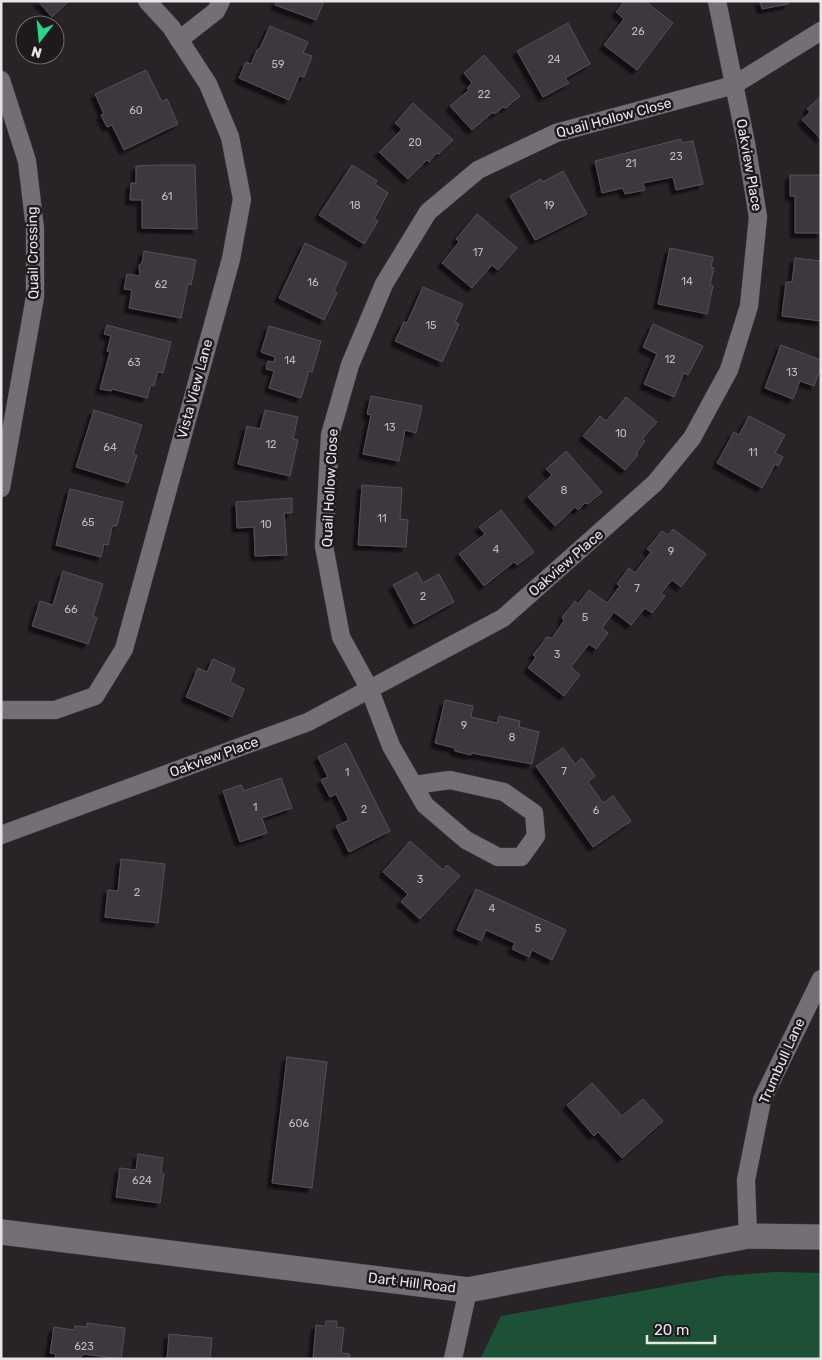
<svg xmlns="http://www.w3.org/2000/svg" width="822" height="1360" font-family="Rubik,sans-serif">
<defs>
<filter id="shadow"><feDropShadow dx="-4.5" dy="4.5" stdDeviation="1" flood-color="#0009"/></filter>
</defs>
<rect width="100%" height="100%" fill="#272327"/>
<polygon fill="#1d5135" points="775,1272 821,1273 821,1359 480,1359 501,1316 724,1276"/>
<g fill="#3d393d" stroke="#555054" filter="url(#shadow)">
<polygon points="38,1 69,1 52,17"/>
<polygon points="277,1 324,1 316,20 275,5"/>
<polygon points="625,1 645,1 673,23 637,70 604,45 624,19 616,12"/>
<polygon points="760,1 789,1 788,4 762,9"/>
<polygon points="568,23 590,64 565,78 569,83 543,97 517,51"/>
<polygon points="270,26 308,42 303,53 312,56 304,77 299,76 289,100 239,78 246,62 251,64 257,50 260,48"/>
<polygon points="484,55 520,96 506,108 503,107 496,113 492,113 472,130 450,106 469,90 467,88 472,83 464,73"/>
<polygon points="146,70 162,102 167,99 178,124 124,150 112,125 107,127 101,115 104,114 95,94"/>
<polygon points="821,96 821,139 802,120 810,112 807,109"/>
<polygon points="413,103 453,140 439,154 437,153 429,162 427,160 408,179 379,152 402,129 395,123"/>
<polygon points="681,139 682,143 693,141 703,184 676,190 673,177 643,183 645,190 625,194 623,188 602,193 595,161"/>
<polygon points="156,165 195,165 197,229 142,228 142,200 130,200 131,183 136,183 136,166"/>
<polygon points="352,165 377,181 375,184 388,193 374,219 378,221 364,244 319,215"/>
<polygon points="563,171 587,214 535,240 510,196 541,179 543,182"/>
<polygon points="790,175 821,175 821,233 795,233 795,196 790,196"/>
<polygon points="477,214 517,248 498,270 492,265 472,288 442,263 459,242 456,239"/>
<polygon points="305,243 347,263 334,291 337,293 324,320 279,298"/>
<polygon points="670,248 713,257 711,267 714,268 710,285 713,286 707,314 658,304"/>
<polygon points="144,251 196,260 191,285 188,284 181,318 129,308 132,290 124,289 127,274 140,276 139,265 142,263"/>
<polygon points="795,258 821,261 821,321 782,316 786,282 792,282"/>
<polygon points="423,287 463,304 455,322 459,324 442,362 395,341 404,322 407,323"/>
<polygon points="653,324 703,346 688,375 684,373 674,397 644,384 657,354 643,347"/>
<polygon points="107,325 171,342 163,373 158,372 154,386 151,385 147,398 112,389 111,391 100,389 110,352 107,351 111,336 104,334"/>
<polygon points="269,326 321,341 312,372 309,371 301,398 269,388 274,371 266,369 268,361 274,362 275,357 261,352"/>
<polygon points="781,345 821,360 821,367 814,386 800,381 793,399 765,388"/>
<polygon points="371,396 422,406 416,433 405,430 399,461 363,454 371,415 367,414"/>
<polygon points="626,397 657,422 642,439 645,441 637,452 637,456 625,470 583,436 600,416 606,421"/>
<polygon points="94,410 142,425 133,454 137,455 128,483 76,467"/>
<polygon points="265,410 298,417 293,439 298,440 290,476 238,464 247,426 260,429"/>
<polygon points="749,416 785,435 775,453 783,457 778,466 775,464 762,488 717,463 734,432 739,435"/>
<polygon points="566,451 602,492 588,504 585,503 578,510 575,507 555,526 528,497 552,475 546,469"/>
<polygon points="362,485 402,488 400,519 408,520 406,547 358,545"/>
<polygon points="70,489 123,502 117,525 112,527 108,545 104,544 101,557 56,545"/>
<polygon points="292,498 292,513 284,513 287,555 255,556 254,527 237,528 236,502"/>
<polygon points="501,510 534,552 517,565 514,562 484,586 459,554 485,534 479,527"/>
<polygon points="673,529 706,554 681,587 672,580 661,593 665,596 652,613 645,608 631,625 614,612 602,628 608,633 596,649 589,644 571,667 580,675 564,696 528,668 536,657 533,655 547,637 552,638 564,621 562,617 575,601 578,604 589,590 607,603 620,586 617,584 629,568 635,573 651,552 647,549 662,531 668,535"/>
<polygon points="63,571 103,584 93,616 97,618 88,644 32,626 40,601 53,605"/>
<polygon points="417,572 423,583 439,574 454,602 414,624 393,585"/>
<polygon points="213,659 235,669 230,682 244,689 232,717 186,697 198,668 207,672"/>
<polygon points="445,700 473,706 471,717 497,723 499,716 520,721 519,727 539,732 532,764 471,753 471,755 455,751 455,748 435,743"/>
<polygon points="346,743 390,831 349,852 336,826 349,820 336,794 330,797 321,780 328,777 318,757"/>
<polygon points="563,748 575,764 582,758 595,776 588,782 603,803 613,796 631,821 593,847 536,766"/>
<polygon points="281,778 292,808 262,818 267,833 240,842 223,791 241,785 244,791"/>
<polygon points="410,841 443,870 447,865 460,876 420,919 401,902 408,894 383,872"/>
<polygon points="121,859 165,864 158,923 105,917 108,890 118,891"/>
<polygon points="476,889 566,930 552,960 532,950 529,957 512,949 515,943 486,930 481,941 457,930"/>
<polygon points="287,1057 327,1062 312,1188 272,1183"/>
<polygon points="592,1083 622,1116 643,1099 663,1121 622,1158 598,1132 594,1136 567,1105"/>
<polygon points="138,1154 163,1158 161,1172 164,1174 160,1203 116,1197 120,1168 136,1170"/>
<polygon points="326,1321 337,1321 336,1327 344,1328 341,1353 350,1354 349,1359 313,1359 316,1325 325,1326"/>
<polygon points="87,1323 125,1328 121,1359 84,1354 79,1359 55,1359 56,1354 50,1353 54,1327 74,1330 75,1326 87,1327"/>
<polygon points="169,1334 212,1338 210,1359 167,1359"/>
</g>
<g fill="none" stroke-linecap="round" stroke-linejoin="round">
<defs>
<g id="minor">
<polyline points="179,40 216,11 221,1"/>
<polyline points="1,80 27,161 35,229 35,297 1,488"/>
<polyline points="1,710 55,710 95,696 124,649 231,259 242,199 230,137 208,84 171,27 147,1"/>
<polyline points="414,785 450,780 504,792 534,813 536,836 521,857 498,857 466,840 425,805 391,746 369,688 341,637 324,546 330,435 350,365 384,284 428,212 478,170 556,133 734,85 821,31"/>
<polyline points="1,835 308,722 503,618 655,483 692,438 729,370 749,306 758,217 746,143 717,1"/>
<polyline points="748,1236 746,1180 762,1100 821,979"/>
<polyline points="453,1359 468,1290"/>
</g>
<polyline id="secondary" points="1,1232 468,1290 748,1236 821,1237"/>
</defs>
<use href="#minor" stroke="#444044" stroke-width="19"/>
<use href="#secondary" stroke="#444044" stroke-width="26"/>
<use href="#minor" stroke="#746f74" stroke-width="18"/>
<use href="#secondary" stroke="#746f74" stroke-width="25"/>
</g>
<g text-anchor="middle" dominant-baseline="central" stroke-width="5" stroke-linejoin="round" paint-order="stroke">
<g font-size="11" fill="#bdbabd">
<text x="638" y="31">26</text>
<text x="554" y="59">24</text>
<text x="278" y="64">59</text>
<text x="484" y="94">22</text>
<text x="136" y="110">60</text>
<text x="415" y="142">20</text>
<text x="676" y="156">23</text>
<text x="631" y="163">21</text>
<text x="167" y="196">61</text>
<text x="355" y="205">18</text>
<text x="549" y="205">19</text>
<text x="478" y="252">17</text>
<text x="687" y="281">14</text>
<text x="313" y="282">16</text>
<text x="161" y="284">62</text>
<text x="431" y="325">15</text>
<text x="670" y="359">12</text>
<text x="290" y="360">14</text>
<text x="134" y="362">63</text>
<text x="792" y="372">13</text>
<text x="390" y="427">13</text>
<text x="621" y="433">10</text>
<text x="271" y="444">12</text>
<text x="110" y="447">64</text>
<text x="753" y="452">11</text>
<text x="564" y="490">8</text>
<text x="382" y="518">11</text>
<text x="88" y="522">65</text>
<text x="266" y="524">10</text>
<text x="496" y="549">4</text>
<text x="671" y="551">9</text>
<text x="637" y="588">7</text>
<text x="423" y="596">2</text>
<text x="71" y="609">66</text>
<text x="585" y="617">5</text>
<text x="557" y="654">3</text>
<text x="464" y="725">9</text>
<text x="512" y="737">8</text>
<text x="564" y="771">7</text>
<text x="347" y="772">1</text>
<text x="255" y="807">1</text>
<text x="364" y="809">2</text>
<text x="596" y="810">6</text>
<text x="420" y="879">3</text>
<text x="137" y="892">2</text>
<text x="492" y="908">4</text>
<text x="538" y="928">5</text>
<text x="299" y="1123">606</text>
<text x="142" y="1180">624</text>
<text x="84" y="1346">623</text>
</g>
<g font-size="14" fill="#e8e5e8" stroke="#1e191d">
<text transform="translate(614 118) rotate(-15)">Quail Hollow Close</text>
<text transform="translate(749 165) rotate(80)">Oakview Place</text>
<text transform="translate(33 253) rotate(-91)">Quail Crossing</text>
<text transform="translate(195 389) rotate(-75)">Vista View Lane</text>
<text transform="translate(330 488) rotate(-87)">Quail Hollow Close</text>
<text transform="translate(566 563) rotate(-41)">Oakview Place</text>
<text transform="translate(214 757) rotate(-20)">Oakview Place</text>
<text transform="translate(782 1061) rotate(-66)">Trumbull Lane</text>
<text transform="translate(412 1283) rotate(7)">Dart Hill Road</text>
</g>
</g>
<rect width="822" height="1360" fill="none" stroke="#e8e5e8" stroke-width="5"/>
<g transform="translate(40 40) rotate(196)"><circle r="24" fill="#1e191d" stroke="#6f6b6e"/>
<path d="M0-4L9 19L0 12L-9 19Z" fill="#26d886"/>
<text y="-8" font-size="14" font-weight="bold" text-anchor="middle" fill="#e8e5e8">N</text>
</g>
<path d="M647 1335v8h68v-8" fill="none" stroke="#e8e5e8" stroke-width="2.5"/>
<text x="654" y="1335" font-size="15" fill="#e8e5e8" stroke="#1e191d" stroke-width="4" paint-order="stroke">20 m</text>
</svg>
